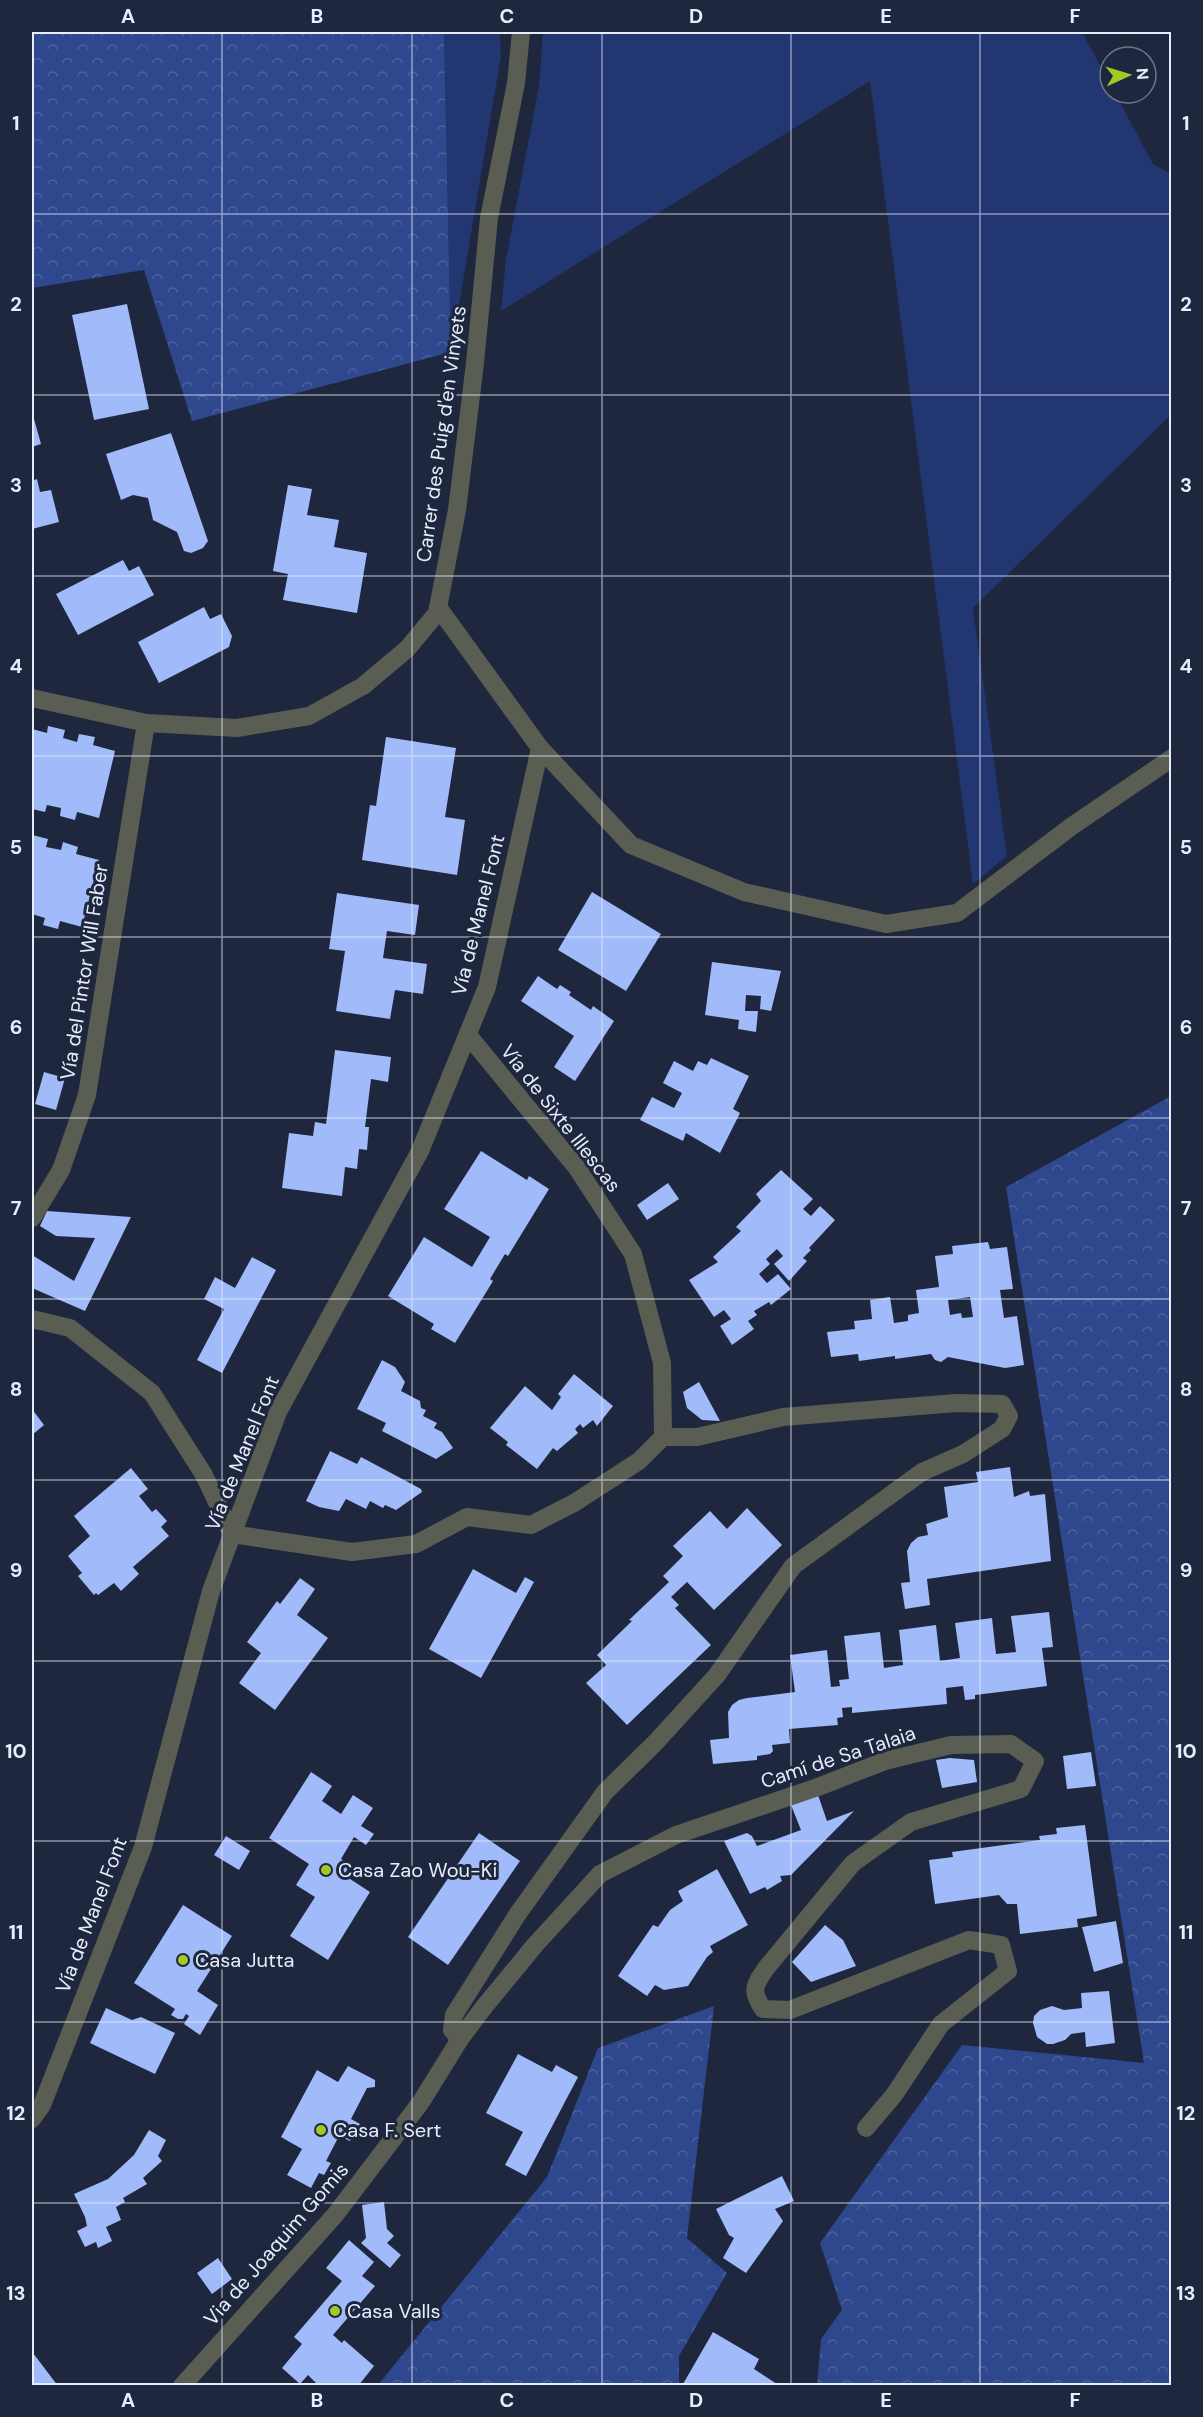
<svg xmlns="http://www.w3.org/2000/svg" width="1203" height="2417" font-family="'DM Sans',sans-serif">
<defs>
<pattern id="forest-crowns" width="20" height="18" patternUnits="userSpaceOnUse" patternTransform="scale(1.5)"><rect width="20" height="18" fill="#2e478d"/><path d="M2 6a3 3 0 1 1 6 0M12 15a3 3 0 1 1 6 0" fill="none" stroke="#4c629e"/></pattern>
</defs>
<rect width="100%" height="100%" fill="#1e273d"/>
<g fill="#223671">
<polygon points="444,32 500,32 501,56 451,352"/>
<polygon points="543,32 1082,32 1110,84 1110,93 1115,93 1153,164 1171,174 1171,415 973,608 1007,856 973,884 870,81 501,311 506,259 539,86"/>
</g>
<g fill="url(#forest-crowns)">
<polygon points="32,32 444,32 451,352 192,421 144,270 32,288"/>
<polygon points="1171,1096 1171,2385 817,2385 821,2339 842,2310 820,2243 962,2045 1144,2063 1006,1187"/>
<polygon points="714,2006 687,2238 727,2273 679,2356 679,2385 378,2385 547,2177 598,2048"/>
</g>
<g fill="#a0bafa" fill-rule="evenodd">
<polygon points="127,304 149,409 94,420 72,315"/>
<polygon points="32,412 41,444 32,447"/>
<polygon points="171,433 208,541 203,548 191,553 184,551 177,532 153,520 148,498 133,495 121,500 106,454"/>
<polygon points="37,479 40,492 51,490 59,522 32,529 32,481"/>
<polygon points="288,485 312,489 307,515 339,520 334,547 367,553 357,613 283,600 288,574 273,571"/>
<polygon points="123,560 129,571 139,566 154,595 78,635 56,594"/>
<polygon points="204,607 210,619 221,614 232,636 229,647 159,683 138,642"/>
<polygon points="48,726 65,730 63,738 77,742 79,734 95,737 93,745 115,751 99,818 77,812 75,820 60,816 61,808 47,805 45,812 32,809 32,729 47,733"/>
<polygon points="386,737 456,748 445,817 465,820 457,875 362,860 370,805 376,806"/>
<polygon points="32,835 48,839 46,847 61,850 63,842 78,847 76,854 99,860 82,927 60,921 58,929 43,925 45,918 32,914"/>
<polygon points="592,892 661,934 626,991 558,950"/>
<polygon points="337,893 419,905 415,935 387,931 383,958 427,964 423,994 395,990 390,1019 336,1011 345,951 329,949"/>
<polygon points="712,962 781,971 771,1011 760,1009 761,996 746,995 745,1011 758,1011 756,1032 738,1029 739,1020 705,1015"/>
<polygon points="538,976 557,989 560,985 571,992 569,995 591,1010 593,1006 614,1021 575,1081 554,1067 574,1036 521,1001"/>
<polygon points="335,1050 391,1057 388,1082 371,1079 365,1127 369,1127 367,1150 359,1149 357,1169 345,1167 342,1196 282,1188 289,1133 313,1136 315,1122 326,1124"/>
<polygon points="711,1058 749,1076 733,1109 740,1113 720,1153 686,1133 683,1141 640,1120 652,1097 674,1108 682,1093 663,1083 674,1061 693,1071 698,1061 707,1065"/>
<polygon points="44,1072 65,1078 56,1110 35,1104"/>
<polygon points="481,1151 527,1180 529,1176 549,1189 508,1256 505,1254 490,1279 493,1281 455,1343 431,1329 434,1324 388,1296 424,1237 472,1267 490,1237 444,1209"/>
<polygon points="781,1170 813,1199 803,1209 811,1216 820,1206 835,1220 809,1248 811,1250 803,1258 807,1261 789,1281 774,1264 783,1256 777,1249 766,1259 770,1264 759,1274 767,1283 778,1274 791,1289 771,1305 769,1302 754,1311 757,1315 748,1321 754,1329 732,1345 720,1326 731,1319 724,1310 714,1317 689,1280 718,1262 713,1257 741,1231 736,1227 761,1201 756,1194"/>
<polygon points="668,1183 679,1199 647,1220 637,1205"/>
<polygon points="47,1211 131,1217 85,1311 32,1288 32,1255 74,1281 95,1238 56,1236 40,1226"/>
<path d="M988,1242L990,1249L1007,1247L1013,1289L1000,1290L1004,1318L1017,1316L1024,1365L1005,1368L948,1357L941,1362L935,1360L931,1354L895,1359V1356L859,1361L858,1354L831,1357L827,1332L855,1329L854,1321L872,1319L870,1300L890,1297L894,1323L908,1321V1315L919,1313L916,1290L939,1287L935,1256L953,1254L952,1246ZM970,1297L973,1317L962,1318L961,1313L950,1315L948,1300Z"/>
<polygon points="252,1257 276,1270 222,1373 197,1360 224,1309 204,1299 215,1277 235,1288"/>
<polygon points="382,1360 395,1367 405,1382 401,1391 420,1401 421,1408 426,1410 423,1416 437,1423 434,1428 442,1432 453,1448 436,1459 382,1431 386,1423 357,1409"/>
<polygon points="574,1374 613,1406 597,1426 593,1420 583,1428 580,1424 575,1429 578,1433 557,1451 553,1448 537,1469 506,1445 508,1442 490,1428 525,1386 552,1410 561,1397 558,1394"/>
<polygon points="699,1382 720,1421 702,1420 687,1408 683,1392"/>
<polygon points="32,1409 44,1425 32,1435"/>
<polygon points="330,1451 357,1464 361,1457 421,1489 422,1492 396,1510 385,1505 383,1508 370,1501 366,1509 346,1499 339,1511 319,1507 306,1501"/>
<polygon points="1010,1467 1014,1497 1029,1491 1030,1496 1045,1494 1051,1561 927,1579 930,1605 905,1609 901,1583 910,1582 907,1551 911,1543 918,1537 928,1535 926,1524 948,1517 944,1487 978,1482 976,1472"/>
<polygon points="131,1468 148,1489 139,1496 152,1512 156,1509 167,1521 161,1527 169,1536 133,1567 139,1574 121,1591 114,1583 98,1595 96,1593 94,1595 78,1576 82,1573 68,1556 90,1536 74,1516"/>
<polygon points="747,1508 782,1545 714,1610 687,1582 671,1597 679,1605 675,1608 711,1645 627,1725 586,1683 606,1665 597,1655 632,1621 629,1620 669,1582 663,1576 683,1556 673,1546 710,1511 727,1529"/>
<polygon points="473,1569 516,1593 525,1577 534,1582 481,1678 429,1649"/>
<polygon points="300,1578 315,1589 297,1615 328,1638 275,1710 239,1683 261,1653 247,1642 277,1601 280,1604"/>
<polygon points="1049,1612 1053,1647 1042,1648 1047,1686 975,1695 975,1699 965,1700 963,1686 946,1688 947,1704 852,1713 852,1707 842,1708 843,1717 837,1718 838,1725 789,1729 790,1743 772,1745 773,1751 770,1754 757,1756 757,1760 713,1764 710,1740 729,1738 728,1712 732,1705 739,1700 747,1698 795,1692 790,1655 827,1650 831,1687 840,1686 839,1680 849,1679 844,1636 880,1632 884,1668 903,1665 899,1630 936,1625 940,1661 960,1658 955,1623 992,1618 996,1654 1016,1652 1011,1616"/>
<polygon points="1091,1752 1096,1786 1067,1789 1063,1756"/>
<polygon points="950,1758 974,1760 977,1782 942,1788 936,1760"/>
<polygon points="311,1772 332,1786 322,1801 341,1814 353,1795 373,1808 361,1826 374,1834 366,1845 354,1837 341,1859 350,1865 344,1875 370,1892 328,1960 290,1936 315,1897 296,1885 309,1864 269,1838"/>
<polygon points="818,1795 827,1821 854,1811 791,1875 780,1876 782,1881 767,1890 765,1887 750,1894 724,1841 747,1833 752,1836 757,1846 801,1830 791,1805"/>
<polygon points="1085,1825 1097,1916 1077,1919 1078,1927 1020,1934 1017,1904 1007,1904 999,1895 935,1904 929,1860 953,1857 952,1852 1040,1840 1039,1836 1057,1834 1056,1828"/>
<polygon points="479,1833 520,1861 448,1965 408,1937"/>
<polygon points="226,1836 250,1851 239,1870 214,1855"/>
<polygon points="717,1869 748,1925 710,1946 713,1952 707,1957 688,1986 664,1990 655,1985 647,1996 618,1976 653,1925 658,1927 670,1910 683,1901 678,1891"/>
<polygon points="183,1905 232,1936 197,1991 218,2005 200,2035 184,2024 189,2016 186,2014 183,2019 178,2019 171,2015 175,2009 134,1983"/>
<polygon points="1116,1921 1123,1963 1094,1972 1082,1927"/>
<polygon points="825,1925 843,1940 856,1966 811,1982 792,1962"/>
<polygon points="1109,1991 1115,2043 1086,2047 1085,2032 1071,2034 1065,2040 1053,2044 1047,2044 1037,2037 1033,2023 1034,2016 1040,2010 1052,2006 1064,2010 1082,2008 1081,1993"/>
<polygon points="106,2008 132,2020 141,2017 175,2033 155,2074 90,2043"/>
<polygon points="518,2054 552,2072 556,2065 578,2077 526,2176 505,2165 523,2132 486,2113"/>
<polygon points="348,2066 375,2080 375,2087 367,2088 351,2119 360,2124 350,2141 339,2136 326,2161 331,2163 324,2175 319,2173 311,2188 287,2175 302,2149 281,2137 317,2070 338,2082"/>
<polygon points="149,2130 166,2140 158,2156 162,2161 143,2178 147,2184 123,2198 125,2202 116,2207 121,2220 106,2227 112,2241 98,2248 96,2242 85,2247 77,2231 87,2226 85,2217 74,2194 108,2179 134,2155"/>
<polygon points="782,2176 794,2201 775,2209 783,2221 746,2273 723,2258 734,2238 729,2235 716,2209"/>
<polygon points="384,2202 387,2229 394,2236 387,2243 401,2255 390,2268 361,2243 366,2238 362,2205"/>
<polygon points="349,2240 374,2262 362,2276 375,2286 333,2335 342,2343 344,2340 374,2366 358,2386 314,2386 316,2383 308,2375 300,2384 282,2368 302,2344 294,2337 342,2281 326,2268"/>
<polygon points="218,2258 232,2279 212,2294 197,2273"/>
<polygon points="713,2332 759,2359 754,2369 780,2386 686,2386 683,2384"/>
<polygon points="33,2353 58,2386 32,2386"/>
</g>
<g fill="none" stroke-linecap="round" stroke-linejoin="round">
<g stroke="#5a5e52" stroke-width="18">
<polyline points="438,607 540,748 631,845 744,892 886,924 957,913 1072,826 1172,758"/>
<polyline points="32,698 146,723 237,728 309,716 363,686 407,649 437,613 457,510 475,363 489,218 516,83 521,32"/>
<polyline points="468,1035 577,1168 633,1254 662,1363 663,1437"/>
<polyline points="32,1218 61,1170 87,1095 146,723"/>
<polyline points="32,1319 70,1328 152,1393 204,1475 232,1534 352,1552 416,1544 467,1517 531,1525 574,1503 639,1461 663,1437 697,1437 783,1417 956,1403 1002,1404 1009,1416 1002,1429 963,1454 922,1472 793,1566 717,1675 655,1743 605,1792 517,1915 454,2015 452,2030 460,2039"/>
<polyline points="32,2119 42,2105 143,1847 211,1591 278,1412 420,1151 487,987 540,748"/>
<path d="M182,2386L335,2215L421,2102L460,2039L484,2007L535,1945L600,1874L676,1835L818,1787L885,1761L951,1745L1011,1744L1035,1761L1021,1789L911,1822L853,1863L767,1967C755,1984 750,1990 763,2009L790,2010L969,1940L1001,1945L1008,1971L941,2024L894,2095L866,2128"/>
</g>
</g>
<path fill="none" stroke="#e6edfc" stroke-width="1.5" stroke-opacity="0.55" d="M222,32V2386M412,32V2386M602,32V2386M791,32V2386M980,32V2386M32,214H1172M32,395H1172M32,576H1172M32,756H1172M32,937H1172M32,1118H1172M32,1299H1172M32,1480H1172M32,1661H1172M32,1841H1172M32,2022H1172M32,2203H1172"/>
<g fill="#a3c926" stroke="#1e273d" stroke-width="2">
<circle cx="326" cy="1870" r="6"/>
<circle cx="183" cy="1960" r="6"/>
<circle cx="321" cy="2130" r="6"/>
<circle cx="335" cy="2311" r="6"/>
</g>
<g text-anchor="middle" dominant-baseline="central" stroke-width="6" stroke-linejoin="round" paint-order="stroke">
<g font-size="20" fill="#e6edfc" stroke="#1e273d">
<text transform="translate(441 434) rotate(-82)">Carrer des Puig d'en Vinyets</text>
<text transform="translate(478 915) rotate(-76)">Vía de Manel Font</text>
<text transform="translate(84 972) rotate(-81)">Vía del Pintor Will Faber</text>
<text transform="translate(561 1118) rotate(52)">Vía de Sixte Illescas</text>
<text transform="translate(242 1453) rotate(-68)">Vía de Manel Font</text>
<text transform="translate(838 1757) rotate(-18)">Camí de Sa Talaia</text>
<text transform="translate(91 1915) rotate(-69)">Vía de Manel Font</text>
<text transform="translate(276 2244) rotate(-49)">Via de Joaquim Gomis</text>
</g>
<g font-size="20" fill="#e6edfc" stroke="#1e273d" text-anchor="start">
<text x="338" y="1870">Casa Zao Wou-Ki</text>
<text x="195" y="1960">Casa Jutta</text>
<text x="333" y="2130">Casa F. Sert</text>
<text x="347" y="2311">Casa Valls</text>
</g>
</g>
<rect width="1203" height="2417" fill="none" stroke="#1e273d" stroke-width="66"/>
<g transform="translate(1128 75) rotate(86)"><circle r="28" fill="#1e273d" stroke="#6e7689" stroke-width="1.5"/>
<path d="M0-4.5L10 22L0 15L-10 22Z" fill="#a3c926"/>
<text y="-9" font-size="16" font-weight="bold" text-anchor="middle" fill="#e6edfc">N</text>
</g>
<rect x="33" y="33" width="1137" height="2351" fill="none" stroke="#e6edfc" stroke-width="2"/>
<g font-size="20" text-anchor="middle" font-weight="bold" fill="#e6edfc">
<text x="128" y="23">A</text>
<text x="317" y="23">B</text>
<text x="507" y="23">C</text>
<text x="696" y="23">D</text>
<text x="886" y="23">E</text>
<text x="1075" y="23">F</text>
<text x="16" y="130">1</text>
<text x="1186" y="130">1</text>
<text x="16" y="311">2</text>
<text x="1186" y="311">2</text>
<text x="16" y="492">3</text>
<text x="1186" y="492">3</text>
<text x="16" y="673">4</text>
<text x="1186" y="673">4</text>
<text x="16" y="854">5</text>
<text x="1186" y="854">5</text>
<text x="16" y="1034">6</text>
<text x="1186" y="1034">6</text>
<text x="16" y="1215">7</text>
<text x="1186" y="1215">7</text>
<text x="16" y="1396">8</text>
<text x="1186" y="1396">8</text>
<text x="16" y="1577">9</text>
<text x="1186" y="1577">9</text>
<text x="16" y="1758">10</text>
<text x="1186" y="1758">10</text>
<text x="16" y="1939">11</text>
<text x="1186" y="1939">11</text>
<text x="16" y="2120">12</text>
<text x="1186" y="2120">12</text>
<text x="16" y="2300">13</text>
<text x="1186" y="2300">13</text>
<text x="128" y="2407">A</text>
<text x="317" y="2407">B</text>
<text x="507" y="2407">C</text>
<text x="696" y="2407">D</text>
<text x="886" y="2407">E</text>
<text x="1075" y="2407">F</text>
</g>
</svg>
